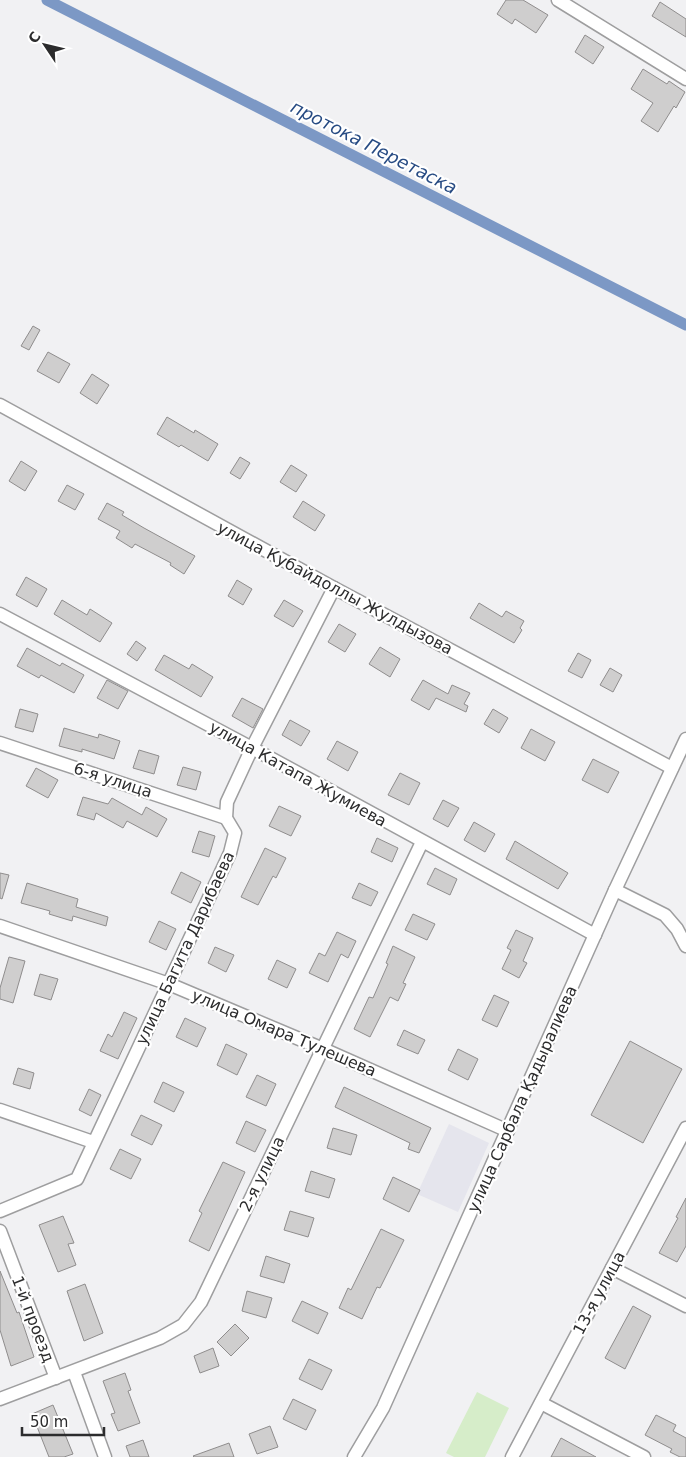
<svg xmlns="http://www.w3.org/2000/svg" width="686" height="1457" font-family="'DejaVu Sans',sans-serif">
<rect width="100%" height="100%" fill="#f1f1f3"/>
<polygon fill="#e5e5ed" points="449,1124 489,1143 458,1212 417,1194"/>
<polygon fill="#d6edc9" points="477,1392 509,1408 485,1457 454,1457 446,1453"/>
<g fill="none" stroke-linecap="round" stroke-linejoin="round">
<polyline stroke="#7c98c5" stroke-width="11" points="47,0 686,325"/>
</g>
<g fill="#cfcece" stroke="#8f8d8d">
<polygon points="506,0 523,0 548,15 536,33 515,19 512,24 497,14"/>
<polygon points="660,2 686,19 686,37 652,16"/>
<polygon points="585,35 604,47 593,64 575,52"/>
<polygon points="643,69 667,84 669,81 685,92 676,108 674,106 658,132 641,121 653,103 631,89"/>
<polygon points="33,326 40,330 29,350 21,346"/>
<polygon points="48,352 70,364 59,383 37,371"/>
<polygon points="92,374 109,385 97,404 80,393"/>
<polygon points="167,417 194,433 195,430 218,444 208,461 181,445 179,447 157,434"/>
<polygon points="240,457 250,463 240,479 230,473"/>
<polygon points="21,461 37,471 25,491 9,481"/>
<polygon points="291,465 307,475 296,492 280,482"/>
<polygon points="67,485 84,494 75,510 58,501"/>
<polygon points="303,501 325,515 315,531 293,517"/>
<polygon points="107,503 124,512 122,515 144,528 195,556 184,574 170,565 171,563 135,544 132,548 116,538 120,531 98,519"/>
<polygon points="26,577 47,589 37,607 16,595"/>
<polygon points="237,580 252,589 243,605 228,596"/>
<polygon points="62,600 87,615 90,609 112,623 100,642 54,614"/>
<polygon points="284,600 303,611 293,627 274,616"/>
<polygon points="479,603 502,617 506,611 524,621 520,628 522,630 514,643 470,618"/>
<polygon points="339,624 356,634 345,652 328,642"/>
<polygon points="136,641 146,648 137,661 127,654"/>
<polygon points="380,647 400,659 390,677 369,664"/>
<polygon points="27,648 60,666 62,663 84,675 74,693 41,675 39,678 17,666"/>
<polygon points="578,653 591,660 582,678 568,671"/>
<polygon points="164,655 189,669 192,664 213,677 201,697 155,670"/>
<polygon points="610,668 622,675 613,692 600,685"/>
<polygon points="107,680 128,691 118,709 97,698"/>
<polygon points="423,680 448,694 452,685 470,693 464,704 468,706 466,712 436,698 429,710 411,700"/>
<polygon points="242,698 263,709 253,728 232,716"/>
<polygon points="20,709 38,714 33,732 15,727"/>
<polygon points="493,709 508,718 499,733 484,724"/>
<polygon points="290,720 310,731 301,746 282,735"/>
<polygon points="64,728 98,738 99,734 120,741 114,759 82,749 82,752 59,746"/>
<polygon points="531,729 555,742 545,761 521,748"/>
<polygon points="337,741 358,752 348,771 327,759"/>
<polygon points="139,750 159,756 154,774 133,768"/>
<polygon points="593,759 619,772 608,793 582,780"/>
<polygon points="183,767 201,772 196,790 177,785"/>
<polygon points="36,768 58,780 48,798 26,786"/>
<polygon points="400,773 420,783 409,805 388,795"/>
<polygon points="83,797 108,804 112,798 142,815 146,807 167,819 157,837 127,821 123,828 96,813 94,820 77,815"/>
<polygon points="443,800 459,808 448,827 433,819"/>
<polygon points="279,806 301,816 291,836 269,826"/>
<polygon points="474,822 495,834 485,852 464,840"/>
<polygon points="199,831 215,836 209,857 192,852"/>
<polygon points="377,838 398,848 392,862 371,852"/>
<polygon points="515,841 568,873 558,889 506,859"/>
<polygon points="265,848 286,858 276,878 273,876 258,905 241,897"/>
<polygon points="435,868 457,879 450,895 427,884"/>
<polygon points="181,872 201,882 191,903 171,893"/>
<polygon points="0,873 9,875 2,899 0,898"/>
<polygon points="27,883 78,899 76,907 108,917 106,926 73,916 72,921 49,914 50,911 21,903"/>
<polygon points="359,883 378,892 371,906 352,898"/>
<polygon points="413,914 435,924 427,940 405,930"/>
<polygon points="159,921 176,929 166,950 149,942"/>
<polygon points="516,930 533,938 523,961 527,963 519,978 502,969 511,950 507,948"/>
<polygon points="337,932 356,941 348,958 341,954 328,982 309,973 319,953 325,956"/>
<polygon points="393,946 415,957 403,983 406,984 398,1001 390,997 370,1037 354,1029 369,997 373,998 388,964 386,963"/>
<polygon points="215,947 234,955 226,972 208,963"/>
<polygon points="9,957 25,961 13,1003 0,999 0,988"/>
<polygon points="277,960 296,969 287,988 268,979"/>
<polygon points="40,974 58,979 51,1000 34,995"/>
<polygon points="494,995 509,1002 497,1027 482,1020"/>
<polygon points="124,1012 137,1018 118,1059 100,1051 108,1034 112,1037"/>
<polygon points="185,1018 206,1028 197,1047 176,1037"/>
<polygon points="404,1030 425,1040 418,1054 397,1045"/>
<polygon points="630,1041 682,1069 643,1143 591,1115"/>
<polygon points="226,1044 247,1054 237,1075 217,1065"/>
<polygon points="458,1049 478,1059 468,1080 448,1070"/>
<polygon points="18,1068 34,1073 30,1089 13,1084"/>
<polygon points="257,1075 276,1084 266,1106 246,1097"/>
<polygon points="163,1082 184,1092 174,1112 154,1102"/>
<polygon points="344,1087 431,1128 419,1153 408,1149 410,1143 335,1107"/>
<polygon points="89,1089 101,1095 91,1116 79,1110"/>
<polygon points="141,1115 162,1125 152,1145 131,1135"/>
<polygon points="246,1121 266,1130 255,1152 236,1143"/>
<polygon points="333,1128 357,1135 351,1155 327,1148"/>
<polygon points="120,1149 141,1159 131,1179 110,1169"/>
<polygon points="223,1162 245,1172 209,1251 189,1241 202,1213 199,1211"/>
<polygon points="311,1171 335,1179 329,1198 305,1191"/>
<polygon points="393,1177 420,1190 409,1212 383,1199"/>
<polygon points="686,1198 686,1246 677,1262 659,1253 678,1218 676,1217"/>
<polygon points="290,1211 314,1218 308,1237 284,1230"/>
<polygon points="63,1216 74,1243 68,1244 76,1265 58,1272 39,1225"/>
<polygon points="381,1229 404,1240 380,1288 377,1287 362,1319 339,1308 348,1288 351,1290"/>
<polygon points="266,1256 290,1264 284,1283 260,1276"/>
<polygon points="0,1271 17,1313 19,1312 34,1357 11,1366 0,1330"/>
<polygon points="85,1284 103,1333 84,1341 67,1291"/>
<polygon points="247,1291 272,1298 266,1318 242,1311"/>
<polygon points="302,1301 328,1313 318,1334 292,1321"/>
<polygon points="633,1306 651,1316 625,1369 605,1358"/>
<polygon points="235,1324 249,1338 231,1356 217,1342"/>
<polygon points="213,1348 219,1366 200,1373 194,1356"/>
<polygon points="309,1359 332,1370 322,1390 299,1379"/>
<polygon points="125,1373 131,1390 128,1391 140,1423 118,1431 111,1414 115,1413 103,1381"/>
<polygon points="293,1399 316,1410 306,1430 283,1419"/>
<polygon points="53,1405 73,1454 64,1457 49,1457 32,1414"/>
<polygon points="656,1415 676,1425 673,1431 686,1438 686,1457 680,1457 670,1452 672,1449 645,1435"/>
<polygon points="270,1426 278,1447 257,1454 249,1434"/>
<polygon points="561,1438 596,1457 551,1457"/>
<polygon points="143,1440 149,1457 130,1457 126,1446"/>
<polygon points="229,1443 234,1457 194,1457 193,1456"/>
</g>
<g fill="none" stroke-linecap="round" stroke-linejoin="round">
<defs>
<g id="street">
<polyline points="558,0 686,79"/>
<polyline points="0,405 334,588 672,768"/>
<polyline points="0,614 252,748 595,935"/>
<polyline points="0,743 226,818"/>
<polyline points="615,890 665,915 677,929 686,946"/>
<polyline points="0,926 169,984 323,1049 508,1131"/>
<polyline points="0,1110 93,1142"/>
<polyline points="0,1211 77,1179 230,853 235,833 226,818 227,802 252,748 334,588"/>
<polyline points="0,1231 56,1378"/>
<polyline points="612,1268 686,1306"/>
<polyline points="74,1372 105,1457"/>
<polyline points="0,1399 160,1338 183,1325 201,1302 422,842"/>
<polyline points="541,1403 644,1457"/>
<polyline points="354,1457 383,1408 615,890 686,739"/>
<polyline points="512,1457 686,1128"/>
</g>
</defs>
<use href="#street" stroke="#9e9e9f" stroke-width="15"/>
<use href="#street" stroke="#fff" stroke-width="12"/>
</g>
<g text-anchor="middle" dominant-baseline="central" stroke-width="4.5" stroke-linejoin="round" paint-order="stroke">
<g font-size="16" fill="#2c2c2d" stroke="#fff">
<text transform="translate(335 588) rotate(28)">улица Кубайдоллы Жулдызова</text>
<text transform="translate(298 774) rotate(29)">улица Катапа Жумиева</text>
<text transform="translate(113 780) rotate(18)">6-я улица</text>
<text transform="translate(185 948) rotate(-65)">улица Багита Дарибаева</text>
<text transform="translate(284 1033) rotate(23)">улица Омара Тулешева</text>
<text transform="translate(522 1099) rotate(-66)">улица Сарбала Қадыралиева</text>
<text transform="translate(262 1174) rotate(-64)">2-я улица</text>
<text transform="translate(599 1293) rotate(-62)">13-я улица</text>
<text transform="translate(33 1319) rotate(69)">1-й проезд</text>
</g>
<g font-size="18" font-style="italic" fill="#274b83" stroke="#fff">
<text transform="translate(374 147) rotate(27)">протока Перетаска</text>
</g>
</g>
<g transform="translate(45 45) rotate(305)" stroke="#ffffff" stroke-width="4" paint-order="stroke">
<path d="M0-4L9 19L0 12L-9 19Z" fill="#2c2c2d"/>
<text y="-8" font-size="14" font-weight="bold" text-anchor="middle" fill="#2c2c2d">С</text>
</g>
<path d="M22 1427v8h82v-8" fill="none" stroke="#2c2c2d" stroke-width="2.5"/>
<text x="30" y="1427" font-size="15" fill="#2c2c2d" stroke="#ffffff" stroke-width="4" paint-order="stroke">50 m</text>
</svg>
